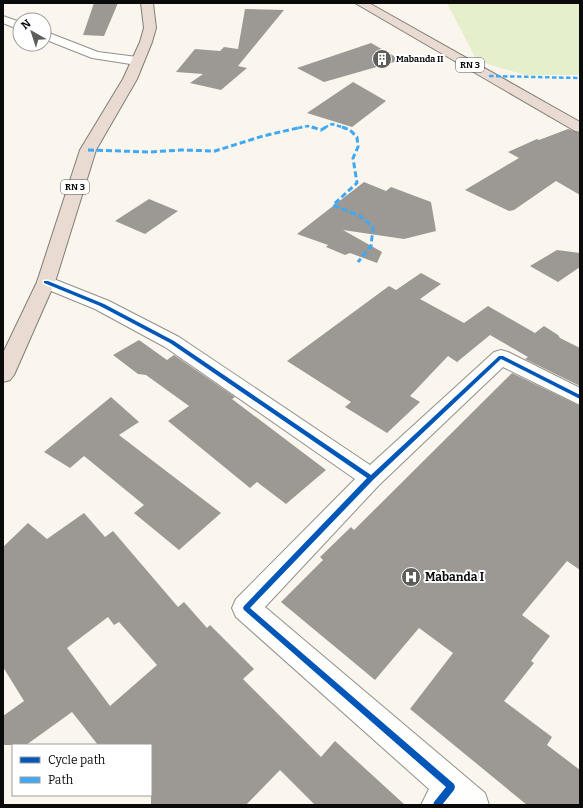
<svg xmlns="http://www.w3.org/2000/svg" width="583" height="808" font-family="Bitter,serif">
<rect width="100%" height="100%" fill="#faf6ed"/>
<polygon fill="#e6efcc" points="447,3 580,3 580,75 525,75 477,61"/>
<g fill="#9c9893" fill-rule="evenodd">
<polygon points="94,3 118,3 104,36 83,35"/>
<polygon points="245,9 284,10 238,66 247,68 221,90 190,83 203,74 176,72 195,49 220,51 224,47 238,49"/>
<polygon points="371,43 401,60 324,82 297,68"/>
<polygon points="353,82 386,101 352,127 307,113"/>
<polygon points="568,129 580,133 580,195 556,181 514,210 509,211 465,190 519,158 508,152 537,139 539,140"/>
<polygon points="364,182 386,191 391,187 431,202 436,231 404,239 343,230 382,252 377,263 350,253 345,255 326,247 328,245 297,234"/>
<polygon points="149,199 178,211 145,234 115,221"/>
<polygon points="557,250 580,253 580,267 558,282 530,266"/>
<polygon points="421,273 441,284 420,299 464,323 488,306 535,333 544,326 558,335 560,338 580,348 580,386 525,359 528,357 490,335 457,362 448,356 410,396 420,402 387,433 345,407 351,402 287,361 389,286 396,290"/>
<polygon points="139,340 167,360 174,355 235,397 232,399 326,470 286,504 257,482 250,488 168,421 189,406 146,375 138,374 113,355"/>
<polygon points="512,373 580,406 580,570 567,561 522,615 550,636 531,661 534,663 504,701 552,737 547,745 580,770 580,805 527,805 410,709 453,653 419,628 375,680 281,602 323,560 320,557 351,527 354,530"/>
<polygon points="111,397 139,422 119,435 221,513 179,550 134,513 144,505 84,456 70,468 44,452"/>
<path d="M84,513L105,537L113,531L178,607L184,602L207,628L210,625L254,669L243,679L321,757L335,741L405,805H315L280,770L246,805H151V745H98L72,712L26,745H3V716L24,701L3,667V547L28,523L47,539ZM108,617L114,625L119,622L157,665L110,706L67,648Z"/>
</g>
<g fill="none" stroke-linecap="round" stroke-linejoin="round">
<defs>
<g id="street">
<polygon points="3,16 20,22 20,30 3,23"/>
<polygon points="44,31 98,52 137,57 143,61 137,65 92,58 44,39"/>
<polygon points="46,276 109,301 179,337 370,465 494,352 501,350 508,352 580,388 580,405 503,367 379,485 265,607 485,793 489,805 421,805 429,789 236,617 232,608 236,599 355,479 165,347 95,309 39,286 37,282 39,278"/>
</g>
<g id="highway">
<polygon points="141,3 153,3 156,28 152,42 137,79 96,150 55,282 14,375 10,380 3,382 3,353 37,282 80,150 123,79 140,42 144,28"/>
<polygon points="355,3 369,3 580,122 580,132 575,131"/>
</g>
</defs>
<use href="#street" stroke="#92908c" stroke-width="2"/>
<use href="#highway" stroke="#7f7e7a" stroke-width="2"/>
<use href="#street" fill="#fefefc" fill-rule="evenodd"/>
<use href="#highway" fill="#e9dad2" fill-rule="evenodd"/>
<g stroke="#3fa9f5" stroke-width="2.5" stroke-dasharray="4.5 2.5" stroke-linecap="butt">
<polyline points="489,76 580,78"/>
<polyline points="298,128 308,126 315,128"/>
<polyline points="324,128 332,124 345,128"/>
</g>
<g stroke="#3fa9f5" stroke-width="3" stroke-dasharray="6 3" stroke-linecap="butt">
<polyline points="312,127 321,130 326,127"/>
<polyline points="342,127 350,130 357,137 358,147 353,158 357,183 333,205 360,216 373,227 371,246 358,262"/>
<polyline points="88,150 150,152 181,150 215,151 263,136 302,127"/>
</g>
<defs>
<polygon id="cycleway" points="44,281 48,281 104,304 174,341 371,475 499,356 503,356 580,395 580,399 501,359 373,480 250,608 454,784 455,787 454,790 442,805 433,805 434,802 446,787 244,610 243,608 244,606 367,478 170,343 100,306 44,283"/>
</defs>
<use href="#cycleway" stroke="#fff" stroke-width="3"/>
<use href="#cycleway" fill="#0057b8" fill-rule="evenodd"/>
</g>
<defs>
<symbol id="building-disc" viewBox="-11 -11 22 22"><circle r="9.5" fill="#5e5d59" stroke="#fff"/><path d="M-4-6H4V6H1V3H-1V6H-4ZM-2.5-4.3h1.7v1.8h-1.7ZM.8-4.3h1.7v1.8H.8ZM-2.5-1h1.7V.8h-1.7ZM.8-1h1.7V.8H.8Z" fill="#fff"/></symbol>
<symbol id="hospital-disc" viewBox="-11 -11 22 22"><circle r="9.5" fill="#5e5d59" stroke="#fff"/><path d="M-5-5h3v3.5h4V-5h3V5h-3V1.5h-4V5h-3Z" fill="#fff"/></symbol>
</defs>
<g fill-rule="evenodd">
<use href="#building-disc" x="371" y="48" width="22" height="22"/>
<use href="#hospital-disc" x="400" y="566" width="22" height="22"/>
</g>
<g text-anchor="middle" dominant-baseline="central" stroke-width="4" stroke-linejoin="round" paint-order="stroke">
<g font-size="9" font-weight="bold" fill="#0a0a0a" stroke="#fff" text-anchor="start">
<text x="396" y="59">Mabanda II</text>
</g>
<g fill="#fff" stroke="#545454" stroke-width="1">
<rect x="456" y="58" width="28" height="14" rx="3"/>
<rect x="61" y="180" width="28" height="14" rx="3"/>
</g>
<g font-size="9" font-weight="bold" fill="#0a0a0a">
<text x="470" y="65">RN 3</text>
<text x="75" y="187">RN 3</text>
</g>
<g font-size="12" font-weight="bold" fill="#0a0a0a" stroke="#fff" text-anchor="start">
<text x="425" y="577">Mabanda I</text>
</g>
</g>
<rect width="583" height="808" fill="none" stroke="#0a0a0a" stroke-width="8"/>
<rect x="12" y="744" width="140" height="52" fill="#ffffff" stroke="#9d9d9d"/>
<rect x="20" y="757" width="20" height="6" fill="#0057b8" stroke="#9d9d9d"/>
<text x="48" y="764" font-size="12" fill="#0a0a0a">Cycle path</text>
<rect x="20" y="777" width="20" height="6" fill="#3fa9f5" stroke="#9d9d9d"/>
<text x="48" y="784" font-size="12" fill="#0a0a0a">Path</text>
<g transform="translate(32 32) rotate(321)"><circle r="19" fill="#ffffff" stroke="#9d9d9d"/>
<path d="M0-3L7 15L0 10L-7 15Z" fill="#5e5d59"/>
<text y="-6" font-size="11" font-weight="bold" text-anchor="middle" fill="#0a0a0a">N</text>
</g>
</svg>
